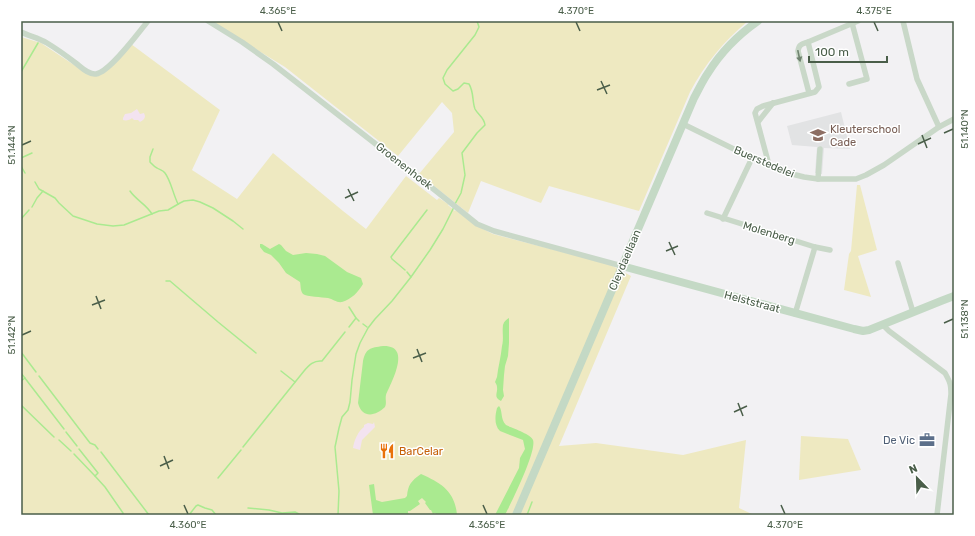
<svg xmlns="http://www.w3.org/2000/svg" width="975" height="536" font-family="Rubik,sans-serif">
<rect width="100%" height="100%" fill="#f2f1f3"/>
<polygon fill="#e2e3e4" points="841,112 850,149 824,148 822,174 815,173 817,147 792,145 787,126"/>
<g fill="#eee9c1">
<path d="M210,21H748C723,42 705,64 690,92L639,211L549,186L541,203L481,181L468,213L419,174L454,132L452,113L442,102L398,156L285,67Z"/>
<path d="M21,37L41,43L86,73L96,76L131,44L220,110L192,170L237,199L273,153L343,211L366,229L406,176L437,200L439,198L448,204V205L455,211L456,210C468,219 479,228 493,234L609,264L631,276L559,446L596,443L683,455L746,440L739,508L754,515H21Z"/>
<polygon points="857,185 860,185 877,250 858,256 871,297 844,290 849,254 851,251"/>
<polygon points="801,436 848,439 861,470 799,480"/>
</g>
<g fill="#f3e3f0">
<path d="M137,109L140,114L144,113L145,116C145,119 142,121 140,122L138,120H134L132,118C130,120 126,121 123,120V118L125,114L131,113Z"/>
<path d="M374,422L375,427L362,440L360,450L353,448C354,441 358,431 364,427V425L368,423L373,424Z"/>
</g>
<g fill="#aaea90">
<path d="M260,244H262L270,249L279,244L281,245L286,251L293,255L306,253L317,254L325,256L347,272L361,278L363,284C358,292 352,299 342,302C337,303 333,299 328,298C322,297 307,297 303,294C300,290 301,286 300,282L286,273L279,263L271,255L264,252L260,247Z"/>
<path d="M509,318V343L508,356L505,366L504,375L503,390L504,396L501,401C493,397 498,393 497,387C497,385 496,384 495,382L497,377C498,367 501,357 502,346C504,339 502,332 503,325C504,321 507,319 509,318Z"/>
<path d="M383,346C412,345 392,381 386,395C385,399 387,403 385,407C376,416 362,419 358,403L363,361C366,348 370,348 383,346Z"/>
<path d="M499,406C503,411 500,419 506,425C512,428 531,434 533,440C537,451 511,503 505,515H495L519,468L520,458L525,449L523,440L500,431C494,425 495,416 497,408Z"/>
<path d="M421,474C441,483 455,491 457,515H437L435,513L433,514L431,510H430L425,503L426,502L422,498L418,501L420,504L410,511H408V513L410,515H373L369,485L374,484L376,500L382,502L405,498L407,496C408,485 411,481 421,474Z"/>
</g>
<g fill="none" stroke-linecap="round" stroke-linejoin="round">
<g stroke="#aaea90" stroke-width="1.5">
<polyline points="21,72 38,43"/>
<path d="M153,149L150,157V162C152,164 154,167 157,168C160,170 163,170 165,173C171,181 173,194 178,204"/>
<polyline points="21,158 32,153"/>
<polyline points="21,166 25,173"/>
<polyline points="35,182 39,189 55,198 59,203 73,216 97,224 113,226 124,225 159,211 168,210 180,203 184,201 193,200 200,202 213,208 233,221 243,229"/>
<path d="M130,191C136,200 146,204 152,214"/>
<path d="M455,204L461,193L465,175L462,153L477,133L485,125C484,117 478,115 475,109C472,101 474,92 469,84L464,83L458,89L453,91L445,84L443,78L447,70L475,35L479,27L477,21"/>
<polyline points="32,207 37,198 43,191"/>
<polyline points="21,219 29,210"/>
<polyline points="405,270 392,259 391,257 427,210"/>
<polyline points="407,272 411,277"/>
<polyline points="166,281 170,281 218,322 256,353"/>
<polyline points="349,307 356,318 359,321"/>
<polyline points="363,324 367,327"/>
<polyline points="349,327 356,318"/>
<polyline points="21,352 36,372"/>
<polyline points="281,371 295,382"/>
<polyline points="21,373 64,429"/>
<polyline points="39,376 90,443 95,445 98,449"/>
<polyline points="21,381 25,378"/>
<polyline points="21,405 54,437"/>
<polyline points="66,432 77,446"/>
<polyline points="59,440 71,451"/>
<path d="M243,447L304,371C309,365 314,360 322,361L345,332"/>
<polyline points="79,449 98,473 95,476 105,487 123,513 123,515"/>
<polyline points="101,452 149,515"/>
<polyline points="74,454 95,476"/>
<polyline points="218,478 241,450"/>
<polyline points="248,508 269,510 282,513 295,512 299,514"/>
<polyline points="189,515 196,506 198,505 205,508 212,510 216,515"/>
<polyline points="338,515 339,491 335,447 339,428 342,417 348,410 350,402 352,380 356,354 360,343 368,328 375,319 392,301 411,277 430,250 443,229 454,207"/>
<polyline points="527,515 532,502"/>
</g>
<g stroke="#c9d8c8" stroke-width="5.5">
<polyline points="208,21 242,42 273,64 436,191 477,224 494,231 622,266"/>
<polyline points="903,21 917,79 939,127"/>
<path d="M21,32C29,36 39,38 47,43C57,49 68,57 77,64C82,68 89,75 96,74C110,72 138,33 148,21"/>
<polyline points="808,42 858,21"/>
<polyline points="849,84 867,79 852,23"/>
<polyline points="758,122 773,103"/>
<polyline points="683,124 752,158 784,172 804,177 818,179 856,179 866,175 884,165 939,127 954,119"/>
<path d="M769,165L755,113L757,109L763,106L815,92L819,87L808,42C802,44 799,44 798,51L809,93"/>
<polyline points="818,179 820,149"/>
<polyline points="707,213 815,247"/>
<polyline points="723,219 752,158"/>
<polyline points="898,263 913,312"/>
<polyline points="795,314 815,247 830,250"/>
<path d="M883,325L889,331L945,373C950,382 951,384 951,394L937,515"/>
</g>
<g stroke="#c4d9c5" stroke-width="8">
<polyline points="622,266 854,329 863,331 869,330 941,301 954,296"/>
<path d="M516,515L694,98C699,89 703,80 708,73C721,52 738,35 758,21"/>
</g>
</g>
<defs><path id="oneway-solid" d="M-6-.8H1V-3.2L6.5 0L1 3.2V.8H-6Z"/></defs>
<use fill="#70836f" href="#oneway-solid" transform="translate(799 56) rotate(78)"/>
<path fill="none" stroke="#4a5e49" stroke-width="1.5" d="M278,22L282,31M576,22L580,31M874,22L878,31M601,81L607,94M597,90L610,85M944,133L953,129M922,135L927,148M918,144L931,138M22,145L31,141M348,189L354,201M345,198L358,192M669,242L675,255M666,251L678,246M96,296L101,309M92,305L105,300M944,323L953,319M22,335L31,331M417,349L422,362M413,358L426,353M738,403L743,416M734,412L747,406M164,456L169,469M160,466L173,460M184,505L188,514M483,505L487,514M781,505L785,514"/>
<defs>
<symbol id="school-bare" viewBox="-9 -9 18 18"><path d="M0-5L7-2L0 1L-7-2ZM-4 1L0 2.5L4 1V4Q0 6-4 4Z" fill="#8d6e63" stroke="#fff" stroke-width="2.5" paint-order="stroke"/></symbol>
<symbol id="office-bare" viewBox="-9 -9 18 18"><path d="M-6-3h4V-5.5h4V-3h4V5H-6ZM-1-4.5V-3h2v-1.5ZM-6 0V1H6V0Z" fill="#5c6f8a" stroke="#fff" stroke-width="2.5" paint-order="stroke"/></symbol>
<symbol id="restaurant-bare" viewBox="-9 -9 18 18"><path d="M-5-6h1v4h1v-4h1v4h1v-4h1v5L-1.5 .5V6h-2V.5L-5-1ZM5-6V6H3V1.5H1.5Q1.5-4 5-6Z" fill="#e8710a" stroke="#fff" stroke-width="2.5" paint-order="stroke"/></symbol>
</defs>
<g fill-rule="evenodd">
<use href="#school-bare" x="807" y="124" width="22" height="22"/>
<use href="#office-bare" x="916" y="429" width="22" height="22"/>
<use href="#restaurant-bare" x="376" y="440" width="22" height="22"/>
</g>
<g text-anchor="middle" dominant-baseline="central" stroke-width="3" stroke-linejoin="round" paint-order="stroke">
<g font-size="11" fill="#785e54" stroke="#fff" text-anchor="start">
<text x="830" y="129">Kleuterschool<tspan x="830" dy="13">Cade</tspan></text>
</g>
<g font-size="11" fill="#4a5e49" stroke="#fff">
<text transform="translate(764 162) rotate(23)">Buerstedelei</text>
<text transform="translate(404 166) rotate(38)">Groenenhoek</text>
<text transform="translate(769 233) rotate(17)">Molenberg</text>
<text transform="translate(625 260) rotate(-67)">Cleydaellaan</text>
<text transform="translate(752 302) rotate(15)">Helststraat</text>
</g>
<g font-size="11" fill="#4e5e75" stroke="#fff" text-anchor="end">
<text x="915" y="440">De Vic</text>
</g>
<g font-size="11" fill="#c56008" stroke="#fff" text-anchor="start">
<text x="399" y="451">BarCelar</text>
</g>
</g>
<rect width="975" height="536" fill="none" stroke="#ffffff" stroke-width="44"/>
<g transform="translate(917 478) rotate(337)" stroke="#ffffff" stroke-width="3" paint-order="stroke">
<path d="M0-3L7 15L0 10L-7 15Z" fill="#4a5e49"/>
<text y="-6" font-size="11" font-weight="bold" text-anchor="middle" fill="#4a5e49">N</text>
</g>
<path d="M809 56v6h78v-6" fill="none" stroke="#4a5e49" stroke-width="2"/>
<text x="815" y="56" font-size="12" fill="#4a5e49" stroke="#ffffff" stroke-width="3" paint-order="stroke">100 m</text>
<rect x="22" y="22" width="931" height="492" fill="none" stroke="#4a5e49" stroke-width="1.5"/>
<g font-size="10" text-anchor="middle" fill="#4a5e49">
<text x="278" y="14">4.365°E</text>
<text x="576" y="14">4.370°E</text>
<text x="874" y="14">4.375°E</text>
<text transform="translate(964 129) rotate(-90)" y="4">51.140°N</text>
<text transform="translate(11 145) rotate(-90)" y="4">51.144°N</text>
<text transform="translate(964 319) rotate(-90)" y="4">51.138°N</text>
<text transform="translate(11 335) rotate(-90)" y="4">51.142°N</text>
<text x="188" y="528">4.360°E</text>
<text x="487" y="528">4.365°E</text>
<text x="785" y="528">4.370°E</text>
</g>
</svg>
